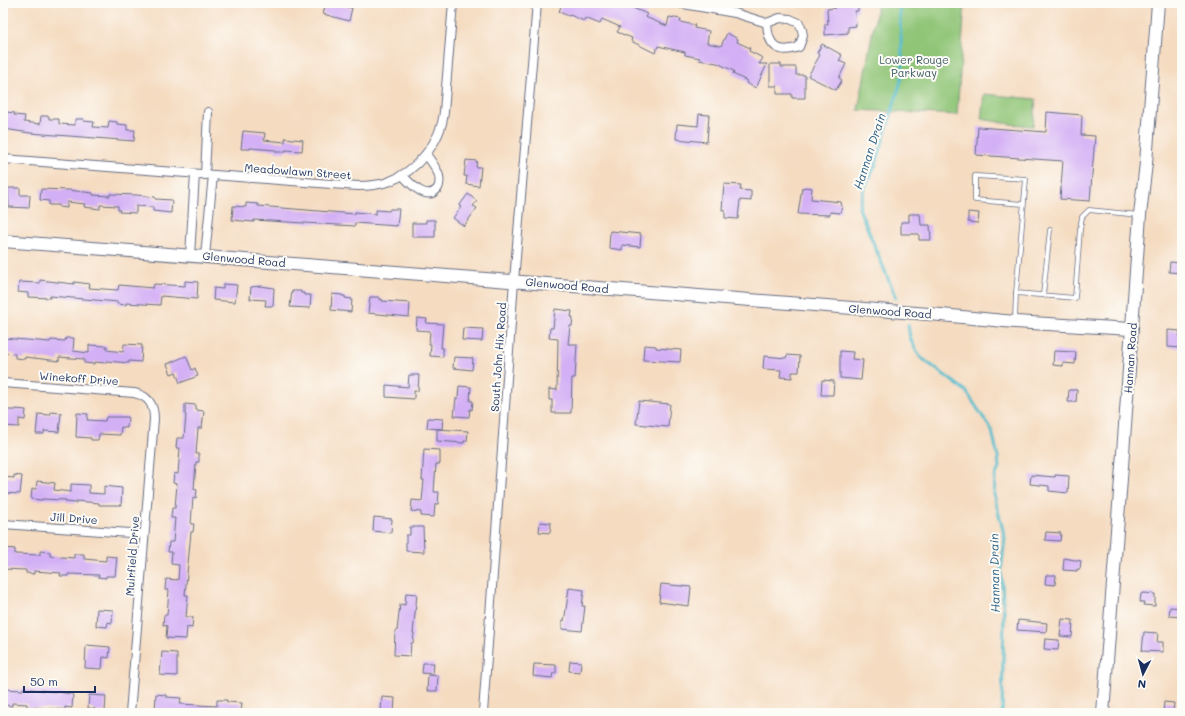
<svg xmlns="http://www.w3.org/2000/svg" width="1185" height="716" font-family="Mali,sans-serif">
<rect width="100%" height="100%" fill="#fdfcf7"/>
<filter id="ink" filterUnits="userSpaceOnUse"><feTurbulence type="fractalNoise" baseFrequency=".025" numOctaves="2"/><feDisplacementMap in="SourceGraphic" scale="8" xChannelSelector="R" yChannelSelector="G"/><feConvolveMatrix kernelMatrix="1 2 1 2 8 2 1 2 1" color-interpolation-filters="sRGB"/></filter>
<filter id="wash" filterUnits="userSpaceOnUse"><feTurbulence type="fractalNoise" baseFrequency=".012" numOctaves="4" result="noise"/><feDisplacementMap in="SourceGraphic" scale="16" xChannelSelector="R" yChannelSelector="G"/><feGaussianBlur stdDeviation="0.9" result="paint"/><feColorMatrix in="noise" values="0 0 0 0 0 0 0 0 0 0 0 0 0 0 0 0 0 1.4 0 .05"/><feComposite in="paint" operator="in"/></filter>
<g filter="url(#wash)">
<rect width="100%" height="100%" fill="#f5dcc1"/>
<g fill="#90c577" stroke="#567a6a">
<polygon points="878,3 965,3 957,115 858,110"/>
<polygon points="984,94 1036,99 1033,126 1010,124 981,119"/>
</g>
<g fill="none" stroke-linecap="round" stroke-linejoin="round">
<g stroke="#50bbcc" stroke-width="3">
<polyline points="896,298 859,208 863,191 876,164 903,74 899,3"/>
<polyline points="908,325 910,338 920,357 966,391 992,431 998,457 999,468 995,477 994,495 1005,538 1001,570 1004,614 1002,713"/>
</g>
</g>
<g id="blocks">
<g fill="#d3aff5">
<polygon points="326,3 352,8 349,21 323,14"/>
<polygon points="562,3 628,3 634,5 633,8 647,14 645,17 667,26 669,17 681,19 680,22 695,25 694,28 709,31 707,43 721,46 727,33 738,39 737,42 750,48 749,51 763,58 759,64 767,64 756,88 746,83 747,81 733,74 734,71 717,63 699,60 700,58 685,55 685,52 658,46 655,53 631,41 632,38 617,32 620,27 602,19 600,24 585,18 584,21 570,15 569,16 559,12"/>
<polygon points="835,3 858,3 858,11 855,11 856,26 848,27 848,33 825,35 825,24 828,24 827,9 836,8"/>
<polygon points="822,44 842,55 839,61 846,64 839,78 842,80 836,90 808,76 820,55 817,53"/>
<polygon points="770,64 781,64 781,67 796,67 796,75 805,75 805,98 792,98 792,94 777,94 777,86 770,86"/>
<polygon points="6,112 15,113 14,115 25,116 24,122 40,124 41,116 49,116 49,119 59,119 59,124 75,125 75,119 84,119 83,121 94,122 93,127 108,128 109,121 117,122 117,124 127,125 127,130 135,130 134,141 30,133 4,129"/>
<polygon points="1047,112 1082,115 1081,135 1095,136 1090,201 1060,199 1063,161 976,155 978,127 1046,132"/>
<polygon points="699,114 709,115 707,142 676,139 677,124 698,126"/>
<polygon points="243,131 265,133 264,140 285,142 285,138 303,140 302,151 285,150 285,152 276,152 276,150 250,148 250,149 241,149"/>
<polygon points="466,160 477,161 476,167 481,167 479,186 466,184 467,176 464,176"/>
<polygon points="724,184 741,185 740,190 751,191 751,201 740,200 738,219 725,218 725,210 722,210"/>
<polygon points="807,187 812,188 811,199 841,202 842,207 840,213 830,212 830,215 798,214 802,188"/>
<polygon points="8,188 20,188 20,195 30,195 29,208 9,207"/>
<polygon points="41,189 68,190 93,193 93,195 110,196 110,194 137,195 155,197 155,199 172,200 171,213 153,211 153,207 136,206 136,213 119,212 120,210 118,210 118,206 100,205 100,209 84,207 85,204 67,202 67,208 59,207 59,205 49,205 49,201 40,200"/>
<polygon points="468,194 477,201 473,206 477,208 464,226 453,218 461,207 459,206"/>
<polygon points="246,203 258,204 258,206 355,214 355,212 376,214 376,210 389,211 390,209 399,209 397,226 355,223 355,226 254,220 254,222 232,220 233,206 246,207"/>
<polygon points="968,212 979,213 978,223 968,222"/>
<polygon points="909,214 920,214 921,225 930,225 931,240 919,240 919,234 901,234 901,222 909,222"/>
<polygon points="426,220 435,220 435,237 412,237 412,223 426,223"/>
<polygon points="610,231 641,234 640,247 622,245 622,250 609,248"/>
<polygon points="1170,262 1182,263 1182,273 1169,272"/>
<polygon points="40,280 74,284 74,282 90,284 89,288 118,290 119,285 153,288 154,284 185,286 185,281 198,282 197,299 161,296 160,305 126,303 126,305 117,304 118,302 50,296 50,298 28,297 28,293 18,292 19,282 40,283"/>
<polygon points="223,284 237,285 235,302 213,300 214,288 223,289"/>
<polygon points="261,286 274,288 273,306 265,306 266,300 250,299 251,287"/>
<polygon points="292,291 301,291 301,293 304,293 304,295 311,295 310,308 290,307"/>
<polygon points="332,294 342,295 342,296 345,296 345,298 352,299 351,312 331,310"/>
<polygon points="370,297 379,297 379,299 382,299 382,301 410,303 409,317 368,313"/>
<polygon points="555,309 572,311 571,317 573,317 572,326 570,326 568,344 577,344 575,378 572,378 571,413 552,413 552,400 549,400 549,389 557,390 558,339 549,338 550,328 553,328"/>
<polygon points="417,318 427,319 426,323 443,324 441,348 443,348 443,357 430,356 431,344 429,344 430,331 416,330"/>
<polygon points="463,328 483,329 482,341 462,340"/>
<polygon points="1168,330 1180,331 1179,340 1182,340 1182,348 1168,347"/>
<polygon points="3,338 50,342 51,340 65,341 66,338 74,338 73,351 89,353 89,345 107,346 107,350 123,352 124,344 142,345 141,362 129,361 129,363 106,361 106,363 94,362 94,364 84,363 84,359 59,357 59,361 25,357 25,359 15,358 15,354 3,353"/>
<polygon points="644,345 656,346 656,348 681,350 680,362 643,360"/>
<polygon points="840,351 853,352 852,359 863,360 861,380 840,378"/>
<polygon points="1054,351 1076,352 1075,364 1063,363 1063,366 1053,365"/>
<polygon points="787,355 800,356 799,372 792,372 792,378 780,377 781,370 763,369 764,356 786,358"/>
<polygon points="186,356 192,370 195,368 198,376 180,383 176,372 171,374 167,364"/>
<polygon points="454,357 473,358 472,370 453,368"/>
<polygon points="409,375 419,375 418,391 414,391 414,399 386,397 386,385 408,387"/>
<polygon points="822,380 834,381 833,395 821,395"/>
<polygon points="459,386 471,387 470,401 473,401 472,410 470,409 469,417 454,416 456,398 458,398"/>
<polygon points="1069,390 1077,390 1076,402 1068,402"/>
<polygon points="639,401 670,404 668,427 636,424"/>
<polygon points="185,404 196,405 196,410 204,411 202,428 198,428 196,454 199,454 199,462 196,462 194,489 197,490 196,498 193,497 191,524 194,524 193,532 191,532 185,595 188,595 186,617 193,617 192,628 187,627 186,639 166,638 167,626 163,625 164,615 167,615 169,590 165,590 166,579 178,580 179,565 171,564 172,552 168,552 169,542 173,542 175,518 171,518 172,508 175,508 177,484 173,483 174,473 178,474 180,448 176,448 177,438 184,438 186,415 185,415"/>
<polygon points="16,409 26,410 25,420 19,419 19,427 3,426 4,410 16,410"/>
<polygon points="51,412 61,413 59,432 44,431 44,434 36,434 38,414 50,415"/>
<polygon points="77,413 88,414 87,420 105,421 106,417 128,417 127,428 121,427 120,435 99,434 98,440 91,440 91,438 76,437"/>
<polygon points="428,418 443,419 442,429 427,428"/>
<polygon points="437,429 468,431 467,441 464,441 464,443 437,441"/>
<polygon points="424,449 440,450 440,464 436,464 434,492 439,492 438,504 435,504 434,517 421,516 421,512 411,511 412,500 422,501 424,480 422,480"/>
<polygon points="14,475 22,476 20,494 3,493 3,477 14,478"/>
<polygon points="1031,475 1055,477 1055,475 1069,476 1068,493 1049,491 1049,486 1030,484"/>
<polygon points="37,481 55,483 54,490 71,492 71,484 89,485 89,493 104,494 104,486 122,488 121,505 99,505 99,503 76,501 76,503 66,502 66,500 42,499 42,500 31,499 32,489 36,489"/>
<polygon points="374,517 392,519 391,533 373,531"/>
<polygon points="540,522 551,523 550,533 539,532"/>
<polygon points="410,527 423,527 424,552 406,551 406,535 410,535"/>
<polygon points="1046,532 1061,533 1060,541 1045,540"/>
<polygon points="5,548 15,549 15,554 40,555 40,551 50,552 50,556 74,558 74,554 84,554 84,559 106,561 106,556 117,557 115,576 106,576 106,578 98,577 99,575 68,574 68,576 60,576 61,573 34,571 34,574 26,573 26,570 3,569 3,553 5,554"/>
<polygon points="1064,558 1081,561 1080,569 1077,569 1077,571 1063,570"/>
<polygon points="1046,575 1056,575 1055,585 1045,584"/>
<polygon points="661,584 691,587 689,606 659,602"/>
<polygon points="569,588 584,590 582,606 585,606 582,631 562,629 562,620 564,621 565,616"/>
<polygon points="406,593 417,594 413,633 414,633 413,643 411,643 410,656 394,655 395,631 397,631 400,604 405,605"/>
<polygon points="1144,593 1155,594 1155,606 1143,605 1144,602 1140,602 1141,594"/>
<polygon points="1170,607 1182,608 1182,617 1169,616"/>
<polygon points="97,609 113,610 112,623 108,622 107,627 96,626"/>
<polygon points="1062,619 1073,620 1072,637 1060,636"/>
<polygon points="1018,620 1047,623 1046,632 1017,630"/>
<polygon points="1144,632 1158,633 1157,642 1163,642 1163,652 1142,651"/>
<polygon points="1045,639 1059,640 1058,650 1044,649"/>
<polygon points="86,645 110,647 109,658 103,657 102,669 85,668"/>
<polygon points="162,652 177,653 177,676 160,675"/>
<polygon points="570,661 581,662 580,672 569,671"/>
<polygon points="423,663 434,663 433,674 422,673"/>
<polygon points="534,664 556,665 556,673 553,673 552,678 533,676"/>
<polygon points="428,675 438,676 437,691 427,691"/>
<polygon points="23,688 73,694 72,708 65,707 65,710 27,707 27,704 12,703 12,706 3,705 3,689 23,690"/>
<polygon points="156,694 166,695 166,697 181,698 180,704 217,706 217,700 227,700 227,702 242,703 241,713 155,713"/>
<polygon points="89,695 106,696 105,712 95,712 95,709 88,708"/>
<polygon points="382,697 395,698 394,713 381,712"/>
<polygon points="1164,702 1174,703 1173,713 1163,713"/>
</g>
</g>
</g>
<g filter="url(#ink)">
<use href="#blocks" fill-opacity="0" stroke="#676c81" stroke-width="1"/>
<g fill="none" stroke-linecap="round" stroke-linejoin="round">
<defs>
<g id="lane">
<polyline points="1016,293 1026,179 975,176 975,200 1024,204"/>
<polyline points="1043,295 1050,230"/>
<polyline points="1015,320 1016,293 1075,298 1080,229 1082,217 1089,210 1139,215"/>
</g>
<g id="street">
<path d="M678,3L735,13L767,23L780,18L790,19L799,23L802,30L803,36L799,47C777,55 768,45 767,23"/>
<path d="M3,159L358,186C368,186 378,185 388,182C417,171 441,142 444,112L453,3"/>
<polyline points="205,175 208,112"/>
<path d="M402,175C410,183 427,203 438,188C440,184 440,177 438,173C435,166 430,160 426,154"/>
<polyline points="190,255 195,174"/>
<polyline points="205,256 213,175"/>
<path d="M3,383L134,393C149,396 154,405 154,419L130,713"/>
<polyline points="3,524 144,534"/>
<polyline points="483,713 514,281 537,3"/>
</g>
<g id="secondary">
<polyline points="3,241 941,315 1015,322 1131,329"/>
<polyline points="1103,713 1123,453 1140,215 1146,163 1158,3"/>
</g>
</defs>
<use href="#lane" stroke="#676c81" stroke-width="5.5"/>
<use href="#street" stroke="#676c81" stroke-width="10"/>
<use href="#secondary" stroke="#676c81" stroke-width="14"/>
<use href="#lane" stroke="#fff" stroke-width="4"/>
<use href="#street" stroke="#fff" stroke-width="8"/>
<use href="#secondary" stroke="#fff" stroke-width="12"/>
</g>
</g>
<g text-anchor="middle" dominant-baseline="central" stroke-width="4" stroke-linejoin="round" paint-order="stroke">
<g font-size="11" fill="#3e5c66" stroke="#fdfcf7">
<text x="914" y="59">Lower Rouge<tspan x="914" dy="13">Parkway</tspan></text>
</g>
<g font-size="11" fill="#1b2f5e" stroke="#fdfcf7">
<text transform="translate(298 171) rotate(4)">Meadowlawn Street</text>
<text transform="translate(244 259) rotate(5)">Glenwood Road</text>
<text transform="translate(567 285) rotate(5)">Glenwood Road</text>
<text transform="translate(890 311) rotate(4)">Glenwood Road</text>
<text transform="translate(498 357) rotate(-86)">South John Hix Road</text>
<text transform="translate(1130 358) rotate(-86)">Hannan Road</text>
<text transform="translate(79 378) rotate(4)">Winekoff Drive</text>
<text transform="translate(74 518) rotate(4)">Jill Drive</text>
<text transform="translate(132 556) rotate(-86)">Muirfield Drive</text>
</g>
<g font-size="12" font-style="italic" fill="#2e6084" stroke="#fdfcf7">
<text transform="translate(869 151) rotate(-72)">Hannan Drain</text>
<text transform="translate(994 573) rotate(-91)">Hannan Drain</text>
</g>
</g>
<rect width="1185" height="716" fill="none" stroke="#fdfcf7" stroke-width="16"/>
<g transform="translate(1143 674) rotate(186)" stroke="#fdfcf7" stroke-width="3" paint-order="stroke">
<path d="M0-3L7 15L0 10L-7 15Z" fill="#1b2f5e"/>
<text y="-6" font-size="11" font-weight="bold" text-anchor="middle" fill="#1b2f5e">N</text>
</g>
<path d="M24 686v6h71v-6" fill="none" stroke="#1b2f5e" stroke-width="2"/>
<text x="30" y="686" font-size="12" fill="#1b2f5e" stroke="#fdfcf7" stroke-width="3" paint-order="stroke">50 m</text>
</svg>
